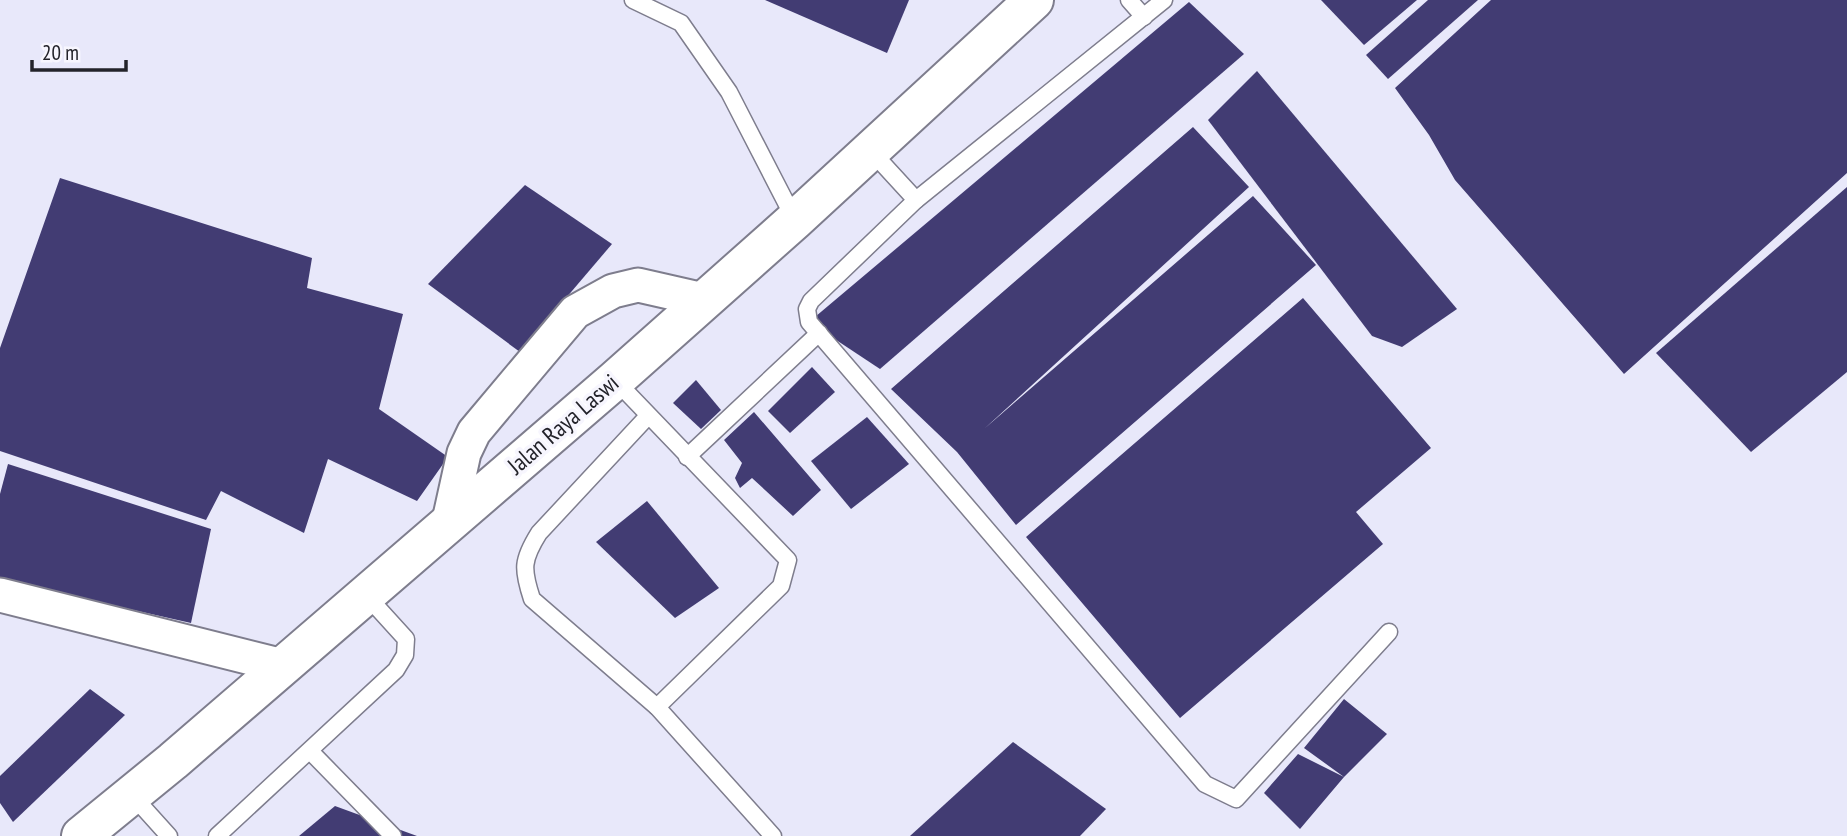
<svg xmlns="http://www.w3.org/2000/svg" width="1847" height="836" font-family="'PT Sans Narrow',sans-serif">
<rect width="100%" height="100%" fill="#e8e8fa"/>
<g fill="#423c73">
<polygon points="765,0 909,0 887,53"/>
<polygon points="1321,0 1417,0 1364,45"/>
<polygon points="1428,0 1478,0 1388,79 1366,55"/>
<polygon points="1491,0 1847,0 1847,173 1624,374 1455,180 1429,135 1395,88"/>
<polygon points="1189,2 1244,54 880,369 809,322"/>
<polygon points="1257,71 1457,309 1402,347 1372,336 1208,120"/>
<polygon points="1193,127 1249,187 984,429 1253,196 1316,265 1016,525 957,452 891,389"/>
<polygon points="60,178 312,258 307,288 403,314 379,409 448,457 417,501 328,459 304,533 221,491 206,520 0,451 0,348"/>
<polygon points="525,185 612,244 520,352 428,284"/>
<polygon points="1847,187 1847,372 1751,452 1656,353"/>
<polygon points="1303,298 1431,448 1356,512 1383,544 1180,718 1026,537"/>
<polygon points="812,367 835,392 790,433 768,411"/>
<polygon points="696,380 721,410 701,429 673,403"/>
<polygon points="754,412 821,490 793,516 752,478 740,488 735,478 742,463 724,440"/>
<polygon points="867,417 909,464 851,509 811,461"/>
<polygon points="8,464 211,529 191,623 0,580 0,494"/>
<polygon points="647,501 719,588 675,618 596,542"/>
<polygon points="90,689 125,715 13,822 0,803 0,776"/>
<polygon points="1344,699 1387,734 1344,777 1300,829 1264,793 1298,754 1344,777 1304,748"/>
<polygon points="1013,742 1106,809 1080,836 910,836"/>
<polygon points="335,806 417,836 299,836"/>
</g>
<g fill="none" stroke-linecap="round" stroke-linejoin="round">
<defs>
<g id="lane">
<polyline points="633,0 681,23 729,92 795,220"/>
<polyline points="1129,0 1144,17"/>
<polyline points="1164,0 916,200 811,301 807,309 809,322 1205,784 1236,799 1389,632"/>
<polyline points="871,151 916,200"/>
<polyline points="615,380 788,560 781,586 657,707"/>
<path d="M648,416L539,533C522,560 522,569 532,599L657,707L773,836"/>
<polyline points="687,457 819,333"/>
<polyline points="311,752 393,836"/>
<polyline points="132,795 169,836"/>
<polyline points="217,836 396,670 405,655 406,639 366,595"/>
</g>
<g id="street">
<polyline points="449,521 464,453 474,432 575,312 613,291 638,285 704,300"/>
<polyline points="0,595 283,666"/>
</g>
<polyline id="primary" points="81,836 173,761 615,380 795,220 1034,0"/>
</defs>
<use href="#lane" stroke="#7e7d8d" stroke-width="19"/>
<use href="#street" stroke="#7e7d8d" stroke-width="37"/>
<use href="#primary" stroke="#7e7d8d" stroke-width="42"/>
<use href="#lane" stroke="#fff" stroke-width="16"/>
<use href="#street" stroke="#fff" stroke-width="33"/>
<use href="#primary" stroke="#fff" stroke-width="38"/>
</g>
<g text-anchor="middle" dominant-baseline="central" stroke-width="7" stroke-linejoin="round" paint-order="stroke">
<g font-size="24" fill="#23232a" stroke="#f7f6fe">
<text transform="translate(563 424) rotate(-41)">Jalan Raya Laswi</text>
</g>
</g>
<path d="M32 60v10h94v-10" fill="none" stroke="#23232a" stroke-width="3.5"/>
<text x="42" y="60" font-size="21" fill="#23232a" stroke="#f7f6fe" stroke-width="5" paint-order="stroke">20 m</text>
</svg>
